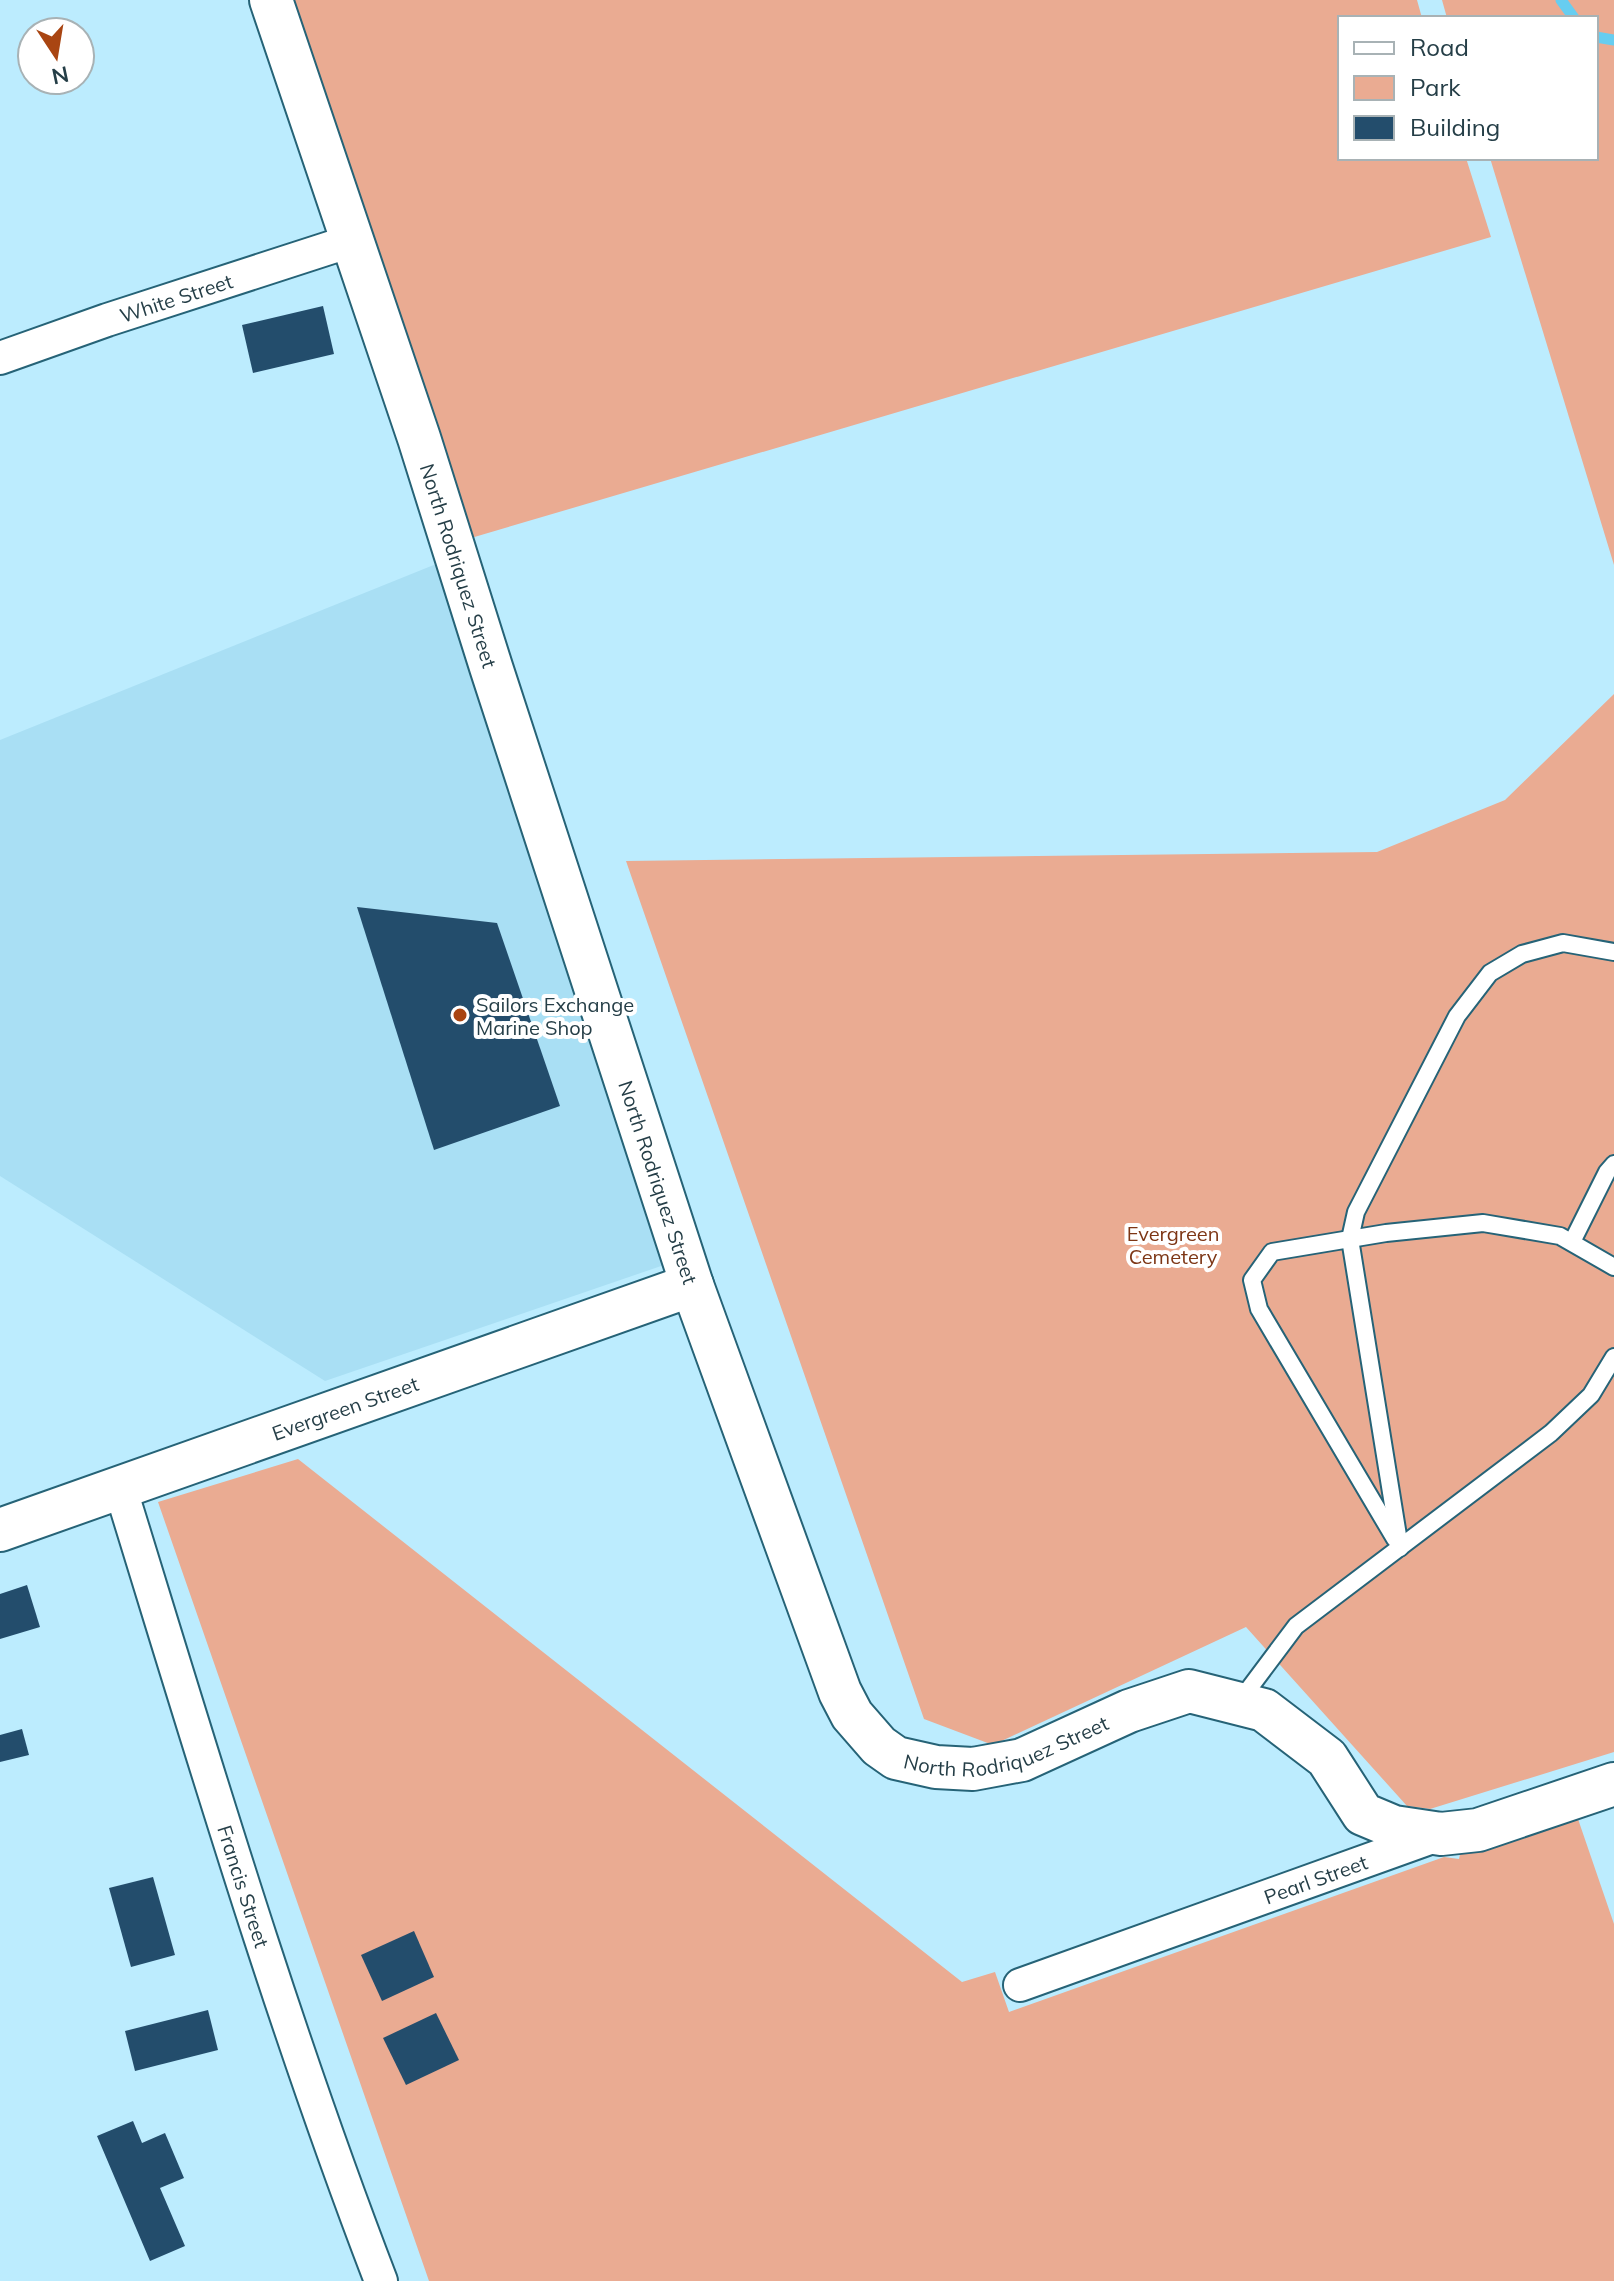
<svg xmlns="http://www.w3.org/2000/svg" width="1614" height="2281" font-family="Mulish,sans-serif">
<rect width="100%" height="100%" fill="#bcecfe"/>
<polygon fill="#a9dff4" points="456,556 705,1251 325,1381 0,1176 0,740"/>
<g fill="#eaab92">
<polygon points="293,0 1417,0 1422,18 1340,18 1340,158 1466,158 1491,237 471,538 366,213"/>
<polygon points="1442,0 1614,0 1614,565 1490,158 1596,158 1596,18 1447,18"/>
<polygon points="1614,694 1614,1752 1430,1809 1407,1806 1246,1627 993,1745 924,1719 626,861 1377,852 1505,800"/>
<polygon points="298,1459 962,1982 995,1972 1009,2012 1444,1857 1459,1859 1460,1854 1485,1851 1578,1819 1614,1924 1614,2281 429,2281 158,1502"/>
</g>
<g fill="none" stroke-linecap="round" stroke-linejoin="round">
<g stroke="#67cdf0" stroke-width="11">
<polyline points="1561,0 1574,18"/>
<polyline points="1596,37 1614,40"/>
</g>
</g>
<g fill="#234d6c">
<polygon points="323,306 334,354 253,373 242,325"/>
<polygon points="357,907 497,923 560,1106 434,1150"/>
<polygon points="27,1585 40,1627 0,1639 0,1594"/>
<polygon points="22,1729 29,1755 0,1762 0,1735"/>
<polygon points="153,1877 175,1955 131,1967 109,1888"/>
<polygon points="414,1931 434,1977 382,2001 361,1955"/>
<polygon points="208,2010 218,2050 135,2071 125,2031"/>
<polygon points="436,2013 459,2060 406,2085 383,2038"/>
<polygon points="133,2121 142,2143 165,2133 184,2178 160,2188 185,2246 150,2261 97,2136"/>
</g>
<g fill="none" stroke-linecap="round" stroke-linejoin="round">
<defs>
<g id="service">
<polyline points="1572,1242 1607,1172 1614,1164"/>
<polyline points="1395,1539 1259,1309 1252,1280 1272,1252 1386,1233 1483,1223 1560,1236 1614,1267"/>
<polyline points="1400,1548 1350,1239 1356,1212 1457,1016 1490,973 1522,954 1563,943 1614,952"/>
<polyline points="1239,1702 1296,1626 1551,1433 1591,1395 1614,1357"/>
</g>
<g id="minor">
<path id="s1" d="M0,358L107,320L354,240"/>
<path id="s2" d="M120,1487C202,1753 281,2021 381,2281"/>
<path id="s3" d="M1020,1985L1438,1835"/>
</g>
<g id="tertiary">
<path id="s4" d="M271,0L419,438L491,667L692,1285L840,1692L852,1715L879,1746L896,1758L936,1767L973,1769L1022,1760L1129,1711L1189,1691L1264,1710L1327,1758L1363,1814L1394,1827L1441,1834L1478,1830L1614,1784"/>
<path id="s5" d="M0,1530L692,1285"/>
</g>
</defs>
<use href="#service" stroke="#266377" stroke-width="20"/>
<use href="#minor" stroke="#266377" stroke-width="36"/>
<use href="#tertiary" stroke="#266377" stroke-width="46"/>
<use href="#service" stroke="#fff" stroke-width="16"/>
<use href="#minor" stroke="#fff" stroke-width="32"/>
<use href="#tertiary" stroke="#fff" stroke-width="42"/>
</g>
<circle fill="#a94512" stroke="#fff" stroke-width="3" cx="460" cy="1015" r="8"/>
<g text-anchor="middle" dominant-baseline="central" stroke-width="8" stroke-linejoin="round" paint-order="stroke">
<g font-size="20" fill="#253e47" stroke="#fff">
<text stroke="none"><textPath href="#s1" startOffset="186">White Street</textPath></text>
<text stroke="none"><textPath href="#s4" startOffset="596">North Rodriquez Street</textPath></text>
<text stroke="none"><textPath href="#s4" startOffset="1244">North Rodriquez Street</textPath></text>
<text stroke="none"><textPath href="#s5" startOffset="366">Evergreen Street</textPath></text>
<text stroke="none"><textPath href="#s4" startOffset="1988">North Rodriquez Street</textPath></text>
<text stroke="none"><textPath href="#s3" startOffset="314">Pearl Street</textPath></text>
<text stroke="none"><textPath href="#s2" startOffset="418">Francis Street</textPath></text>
</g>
<g font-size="20" fill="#253e47" stroke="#fff" text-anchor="start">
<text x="476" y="1004">Sailors Exchange<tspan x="476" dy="23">Marine Shop</tspan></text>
</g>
<g font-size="20" fill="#7d3615" stroke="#fff">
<text x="1173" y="1233">Evergreen<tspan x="1173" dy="23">Cemetery</tspan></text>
</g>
</g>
<rect x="1338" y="16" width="260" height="144" fill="#ffffff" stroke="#a8b2b5" stroke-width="2"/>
<rect x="1354" y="42" width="40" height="12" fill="#ffffff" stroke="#a8b2b5" stroke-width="2"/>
<text x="1410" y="56" font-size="24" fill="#253e47">Road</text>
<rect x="1354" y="76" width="40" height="24" fill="#eaab92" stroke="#a8b2b5" stroke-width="2"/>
<text x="1410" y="96" font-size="24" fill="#253e47">Park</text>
<rect x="1354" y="116" width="40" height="24" fill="#234d6c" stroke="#a8b2b5" stroke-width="2"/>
<text x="1410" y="136" font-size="24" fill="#253e47">Building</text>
<g transform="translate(56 56) rotate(168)"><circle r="38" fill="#ffffff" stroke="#a8b2b5" stroke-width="2"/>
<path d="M0-6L14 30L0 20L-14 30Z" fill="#a94512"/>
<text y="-12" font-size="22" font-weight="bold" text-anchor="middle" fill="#253e47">N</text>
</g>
</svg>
